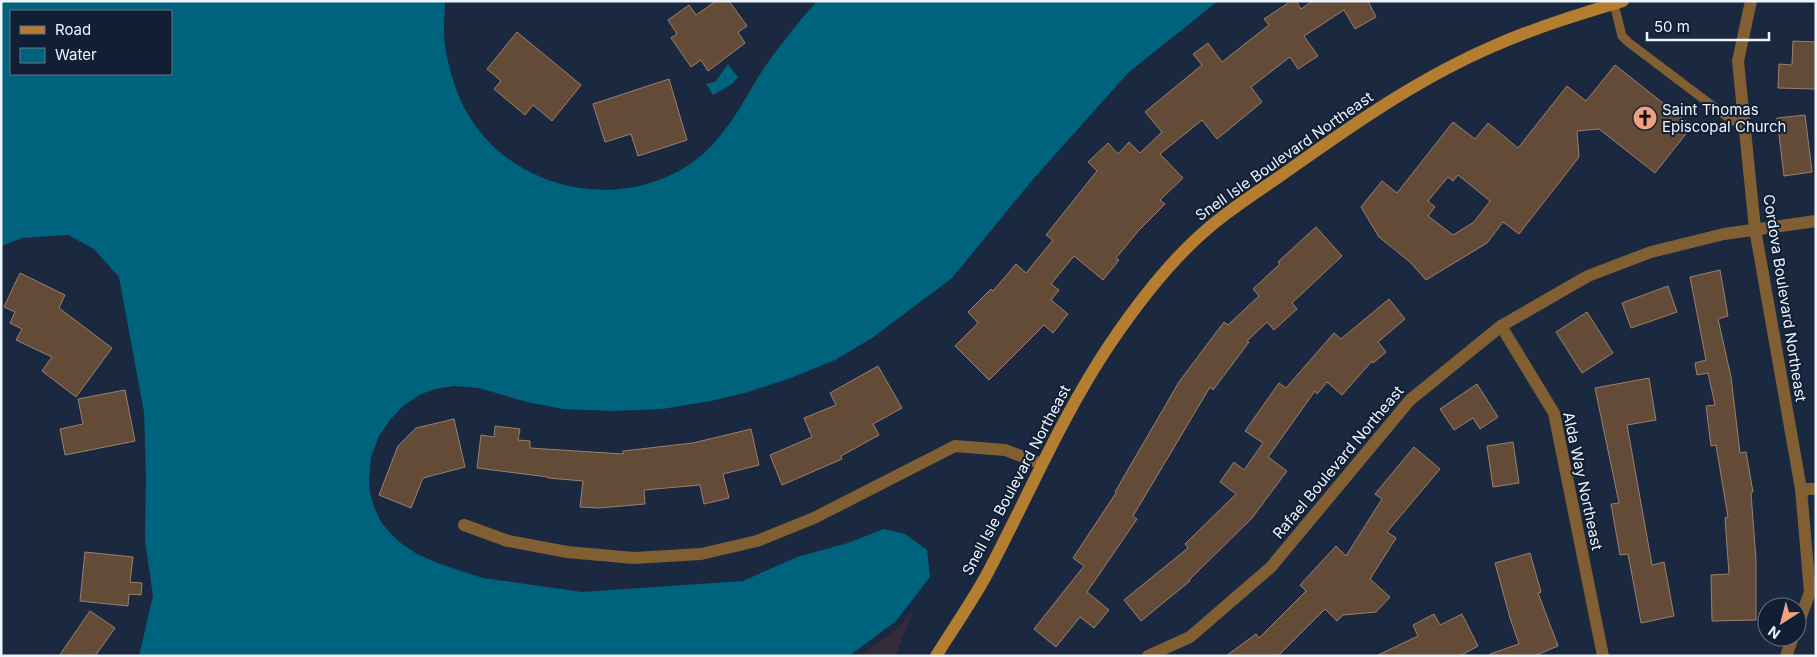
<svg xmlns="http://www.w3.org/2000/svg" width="1817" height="657" font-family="Inter,sans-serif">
<rect width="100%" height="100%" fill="#1a293f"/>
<polygon fill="#362b3a" points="914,609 895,656 861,656 900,627"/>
<g fill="#00637e" fill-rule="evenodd">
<path d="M1,1H445C445,11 444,21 444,31C444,55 455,91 466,111C512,194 629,216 702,155C726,134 741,106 757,79C775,51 795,26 817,1H1218L1129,72L1034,178L952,278L872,338L835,360L788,379L748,392L711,401L662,409L613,411L563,409L527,402L479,388L454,386L435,389L419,395L403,406L390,420L379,436L371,457L369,479L370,493L374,507L381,522L391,534L402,544L417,554L440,564L483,578L582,592L743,581L797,557L848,543L884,529L905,534L927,550L930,577L896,621L849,656H139L153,596L145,540L146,475L144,412L119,277L94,249L68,235L22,238L1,246ZM11,11H171V74H11Z"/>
<polygon points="728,64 738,77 732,84 713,95 706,84 715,82"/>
</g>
<g fill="#644b37" stroke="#9c806b" fill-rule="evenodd">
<polygon points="716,1 729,1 747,26 738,32 745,43 708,71 701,60 691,67 671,38 677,34 668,20 689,5 696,15"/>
<polygon points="1291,1 1296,1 1301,9 1313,1 1368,1 1376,17 1355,29 1344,10 1304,36 1318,56 1298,69 1290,57 1251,87 1262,102 1217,139 1202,120 1160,154 1183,178 1160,200 1165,204 1139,230 1116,258 1119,260 1103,280 1074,256 1051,284 1059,290 1051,300 1068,314 1053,333 1044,325 989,380 955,346 978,323 968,312 991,289 993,291 1016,264 1026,273 1053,240 1046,235 1097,171 1088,162 1108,143 1118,154 1129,142 1140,153 1162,132 1145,112 1202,65 1193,54 1208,43 1222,62 1269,25 1264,19"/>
<polygon points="517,32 581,85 552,121 533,105 525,115 494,89 501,81 487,69"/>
<polygon points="1793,41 1816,42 1816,89 1778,88 1779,64 1792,65"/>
<path d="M1615,65L1692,126L1655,173L1599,129L1577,131L1579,157L1519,234L1503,222L1487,243L1426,280L1410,262L1379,237L1361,207L1382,181L1397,193L1453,122L1475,139L1488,123L1518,148L1567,86L1586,101ZM1458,175L1490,201L1474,222L1453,235L1428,216L1435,207L1428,201L1448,177L1453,181Z"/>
<polygon points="669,79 687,140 638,156 631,134 605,142 593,104"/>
<polygon points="1805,115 1812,172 1784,176 1777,118"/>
<polygon points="1316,227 1342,256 1292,303 1297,309 1274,330 1267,322 1247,341 1249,342 1213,390 1210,387 1133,516 1137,519 1087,592 1109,610 1094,628 1080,617 1056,647 1034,629 1084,566 1073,558 1116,493 1115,492 1179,382 1224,322 1228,325 1259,296 1253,289 1280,264 1278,262"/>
<polygon points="1720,270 1728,316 1718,319 1731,377 1740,453 1746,452 1753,492 1751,493 1756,560 1756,620 1712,621 1711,575 1729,574 1725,518 1728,517 1716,445 1711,446 1706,406 1715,405 1708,373 1697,375 1695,363 1706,360 1690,277"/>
<polygon points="20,273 65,295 59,308 112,348 76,397 42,371 52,357 16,340 22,329 10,323 15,312 4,307"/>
<polygon points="1668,286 1677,312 1631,328 1622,303"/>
<polygon points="1389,299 1405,319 1378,342 1386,352 1373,363 1372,361 1342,395 1327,382 1317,394 1315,391 1268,457 1287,471 1252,518 1189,580 1190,581 1141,621 1124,600 1188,548 1185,544 1236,494 1220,482 1234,462 1244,470 1263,443 1245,431 1279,383 1286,388 1334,333 1341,339"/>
<polygon points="1587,312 1613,353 1582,373 1556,332"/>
<polygon points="878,366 902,408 873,424 879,435 841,456 842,459 782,485 770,455 812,437 804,418 836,405 830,393"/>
<polygon points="1649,378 1656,420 1627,425 1652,565 1664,562 1674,616 1641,623 1628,554 1620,555 1611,504 1619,503 1595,388"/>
<polygon points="1477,384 1498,417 1480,429 1473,418 1454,430 1440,409"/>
<polygon points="125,390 135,441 65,455 60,429 83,424 78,399"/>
<polygon points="454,419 465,467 423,478 411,508 379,495 398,446 416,428"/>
<polygon points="495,426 520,429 518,440 530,441 530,448 623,454 623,451 693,443 751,429 759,465 723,474 729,498 704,504 700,485 644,490 645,504 599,508 580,507 583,481 548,478 548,477 477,468 481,435 494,437"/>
<polygon points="1513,442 1519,483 1493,487 1487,446"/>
<polygon points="1414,447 1440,469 1387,532 1396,538 1370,579 1390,597 1376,612 1343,615 1337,621 1325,609 1278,656 1226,656 1256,634 1259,638 1306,591 1300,585 1336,546 1346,556 1382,499 1375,494"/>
<polygon points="85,552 133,557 130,582 142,583 141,595 129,594 128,606 80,601"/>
<polygon points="1530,553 1541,592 1538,593 1558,646 1534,656 1490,656 1490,654 1519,644 1510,618 1495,563"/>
<polygon points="90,611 115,628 95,656 59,656"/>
<polygon points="1434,614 1440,625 1462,614 1478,646 1460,656 1376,656 1418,636 1413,625"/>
</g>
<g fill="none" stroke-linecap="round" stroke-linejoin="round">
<polyline stroke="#825f32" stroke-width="9" points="1614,4 1622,36 1628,42 1726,116 1745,128"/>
<g stroke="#825f32" stroke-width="12">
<polyline points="1751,1 1738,61 1755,229 1801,489 1810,592 1797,627"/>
<polyline points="1501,326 1554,413 1603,656"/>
<polyline points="1801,489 1816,489"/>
<polyline points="464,525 508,541 567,552 634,558 701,554 757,541 814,518 955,446 1005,450 1042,464"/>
<polyline points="1148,656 1190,637 1271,567 1410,400 1501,326 1588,276 1651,252 1724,234 1816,221"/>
<polyline points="1786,656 1793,637"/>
</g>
<path stroke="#b57d2f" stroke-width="12" d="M936,656C953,629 971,603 986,576C1027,499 1061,417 1110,344C1137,304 1168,263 1205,231C1232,207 1264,188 1293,167C1358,121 1423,76 1496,45C1537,27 1580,14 1623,1"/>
</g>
<defs>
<symbol id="church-disc" viewBox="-11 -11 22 22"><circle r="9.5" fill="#f2a17e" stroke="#101f34"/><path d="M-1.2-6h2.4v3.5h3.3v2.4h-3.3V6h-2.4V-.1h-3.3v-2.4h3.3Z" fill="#111"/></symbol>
</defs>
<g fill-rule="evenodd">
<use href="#church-disc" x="1631" y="104" width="28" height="28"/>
</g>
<g text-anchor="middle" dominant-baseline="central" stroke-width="4" stroke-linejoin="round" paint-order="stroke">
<g font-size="15" fill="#eef4fd" stroke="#101f34" text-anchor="start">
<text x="1662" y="109">Saint Thomas<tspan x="1662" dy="17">Episcopal Church</tspan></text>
</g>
<g font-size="15" fill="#eef4fd" stroke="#101f34">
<text transform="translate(1284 156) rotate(-35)">Snell Isle Boulevard Northeast</text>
<text transform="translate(1785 298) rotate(81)">Cordova Boulevard Northeast</text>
<text transform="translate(1338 462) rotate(-50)">Rafael Boulevard Northeast</text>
<text transform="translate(1016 480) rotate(-62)">Snell Isle Boulevard Northeast</text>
<text transform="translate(1583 481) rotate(78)">Alda Way Northeast</text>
</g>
</g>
<rect width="1817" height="657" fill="none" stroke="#eef4fd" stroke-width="5"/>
<rect x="10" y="10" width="162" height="65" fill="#101f34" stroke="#697484"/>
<rect x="20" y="26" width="25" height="8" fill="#b57d2f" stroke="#697484"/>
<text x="55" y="35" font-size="15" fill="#eef4fd">Road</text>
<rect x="20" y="48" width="25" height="15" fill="#00637e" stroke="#697484"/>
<text x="55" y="60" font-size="15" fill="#eef4fd">Water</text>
<g transform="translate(1782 622) rotate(216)"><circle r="24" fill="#101f34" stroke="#697484"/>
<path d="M0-4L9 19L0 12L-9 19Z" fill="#f2a17e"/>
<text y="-8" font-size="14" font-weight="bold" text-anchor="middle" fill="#eef4fd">N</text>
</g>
<path d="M1647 32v8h122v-8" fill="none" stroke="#eef4fd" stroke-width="2.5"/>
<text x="1654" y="32" font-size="15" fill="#eef4fd" stroke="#101f34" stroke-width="4" paint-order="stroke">50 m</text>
</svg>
